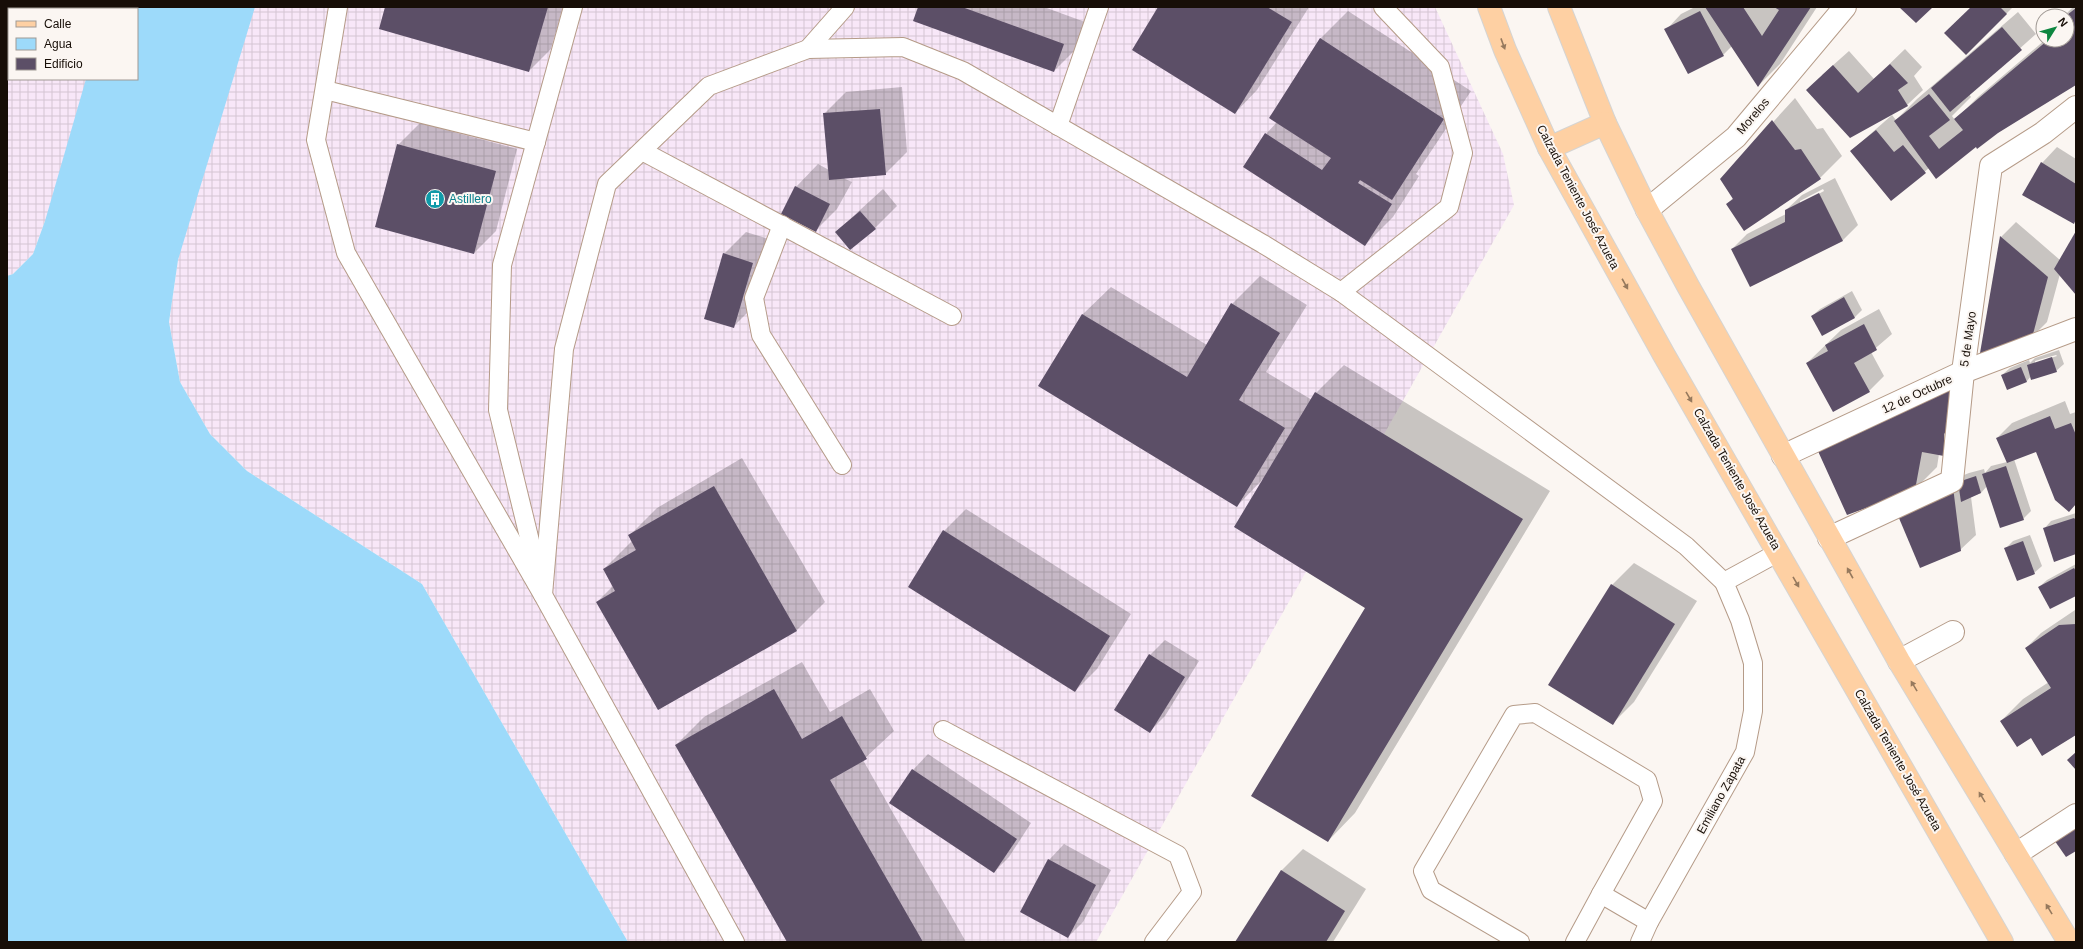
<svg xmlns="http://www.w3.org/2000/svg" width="2083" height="949" font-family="Helvetica,sans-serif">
<defs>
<pattern id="industrial-grid" width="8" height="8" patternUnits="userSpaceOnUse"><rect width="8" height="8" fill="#f8e7f8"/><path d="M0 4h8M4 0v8" fill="none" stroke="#d4c5d3"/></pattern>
</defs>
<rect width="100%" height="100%" fill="#fbf6f2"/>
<path fill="url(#industrial-grid)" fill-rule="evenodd" d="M7,7H1435L1503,154L1514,205L1096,942H628L422,584L247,471L210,434L180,382L169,322L178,260L45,221L33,254L13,274L7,276ZM9,9H137V79H9Z"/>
<polygon fill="#9ddafa" points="107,7 255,7 178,260 169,322 180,382 210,434 247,471 422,584 628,942 7,942 7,276 13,274 33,254 45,221 86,79 137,79 137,9 107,9"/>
<g fill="#0003" fill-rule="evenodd">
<polygon points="386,7 563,7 551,49 529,71"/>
<polygon points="919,7 1044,7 1085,22 1076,49 1054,71"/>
<polygon points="1159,7 1309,7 1257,90 1235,113"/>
<polygon points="1695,7 1817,7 1780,64 1758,86 1732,46 1723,55 1689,73 1666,30 1681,14"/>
<polygon points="1972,7 2013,7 1966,54"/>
<polygon points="2073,7 2076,7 2076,84 1976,146 1929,168 1891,200 1851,151 1892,115 1896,120 1917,99 2018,12 2036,34 1969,94 1971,97 1952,116 1955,120 1978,97 2045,40 2067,40 2067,16 2064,16"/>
<polygon points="1348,11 1471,91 1416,174 1419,176 1393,217 1365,245 1266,134 1277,122 1320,39"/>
<polygon points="1905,49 1922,67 1914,76 1923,90 1907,105 1850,137 1822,75 1849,51 1874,79"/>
<polygon points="902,87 907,152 885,174 843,178 852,182 837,209 815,231 796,187 818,164 829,170 824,114 846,92"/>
<polygon points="1795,98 1817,129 1823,128 1842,156 1820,178 1744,229 1727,204 1733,198 1721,179"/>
<polygon points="420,123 517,149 496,231 474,253 398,145"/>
<polygon points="2057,147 2076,159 2076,220 2074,222 2042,163"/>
<path d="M1835,178L1858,225L1843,240L1751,286L1732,249L1747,234L1786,214V210L1802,195ZM1823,189L1824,191L1800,204V201Z"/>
<polygon points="883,189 897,206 875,228 836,232"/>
<polygon points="2016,222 2060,260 2076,233 2076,293 2060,274 2047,322 2032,337 2001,237"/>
<polygon points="746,232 775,241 756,304 734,326 724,254"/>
<polygon points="1260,276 1307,305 1266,372 1312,400 1316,393 1344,365 1550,491 1355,813 1328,841 1367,607 1263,479 1237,506 1040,386 1083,314 1111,287 1207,345 1232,304"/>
<polygon points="1852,291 1862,310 1855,317 1812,316 1820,309"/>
<polygon points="1879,309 1892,334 1871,352 1884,376 1869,391 1807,363 1841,330"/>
<path d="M2059,350L2064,364L2056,371L2031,376L2027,381L2002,375L2010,368L2029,360L2030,363L2035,358ZM2056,355L2057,356L2035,363V361Z"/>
<polygon points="1953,372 1944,455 1939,454 1937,467 1915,489 1848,514"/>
<polygon points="2065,401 2070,414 2076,412 2076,504 2040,449 2014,459 2031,511 2023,519 1987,486 1981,493 1971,497 1976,535 1960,550 1912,496 1969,473 1984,469 1985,473 1991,466 2007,462 1997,438 2012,423"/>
<polygon points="742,458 825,602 797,630 659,709 597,602 613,586 604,569 632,541 629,536 657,508"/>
<polygon points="966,509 1131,614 1097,669 1075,691 944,531"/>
<polygon points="2076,513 2076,553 2055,561 2044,529 2051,521"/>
<polygon points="2030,535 2042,566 2034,573 2005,549 2013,541"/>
<polygon points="1634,563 1697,601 1634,702 1612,724 1550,685 1612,585"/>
<polygon points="2076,564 2076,594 2039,587 2047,580"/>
<polygon points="2075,610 2076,734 2031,736 2001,721 2023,699 2049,682 2026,648 2041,633"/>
<polygon points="1165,640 1199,661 1165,716 1150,731 1150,655"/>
<polygon points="802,662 830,712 870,689 894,731 863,760 966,942 788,942 676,745 704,717"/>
<polygon points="928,754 1031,823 1009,857 994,872 890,803 913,770"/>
<polygon points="1064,844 1111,870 1083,922 1068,937 1049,860"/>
<polygon points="1303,849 1366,889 1333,942 1236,942 1281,871"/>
</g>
<g fill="#5c4f67">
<polygon points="385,7 548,7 529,72 379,29"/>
<polygon points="918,7 962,7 1064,44 1054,72 913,21"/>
<polygon points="1158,7 1267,7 1292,22 1235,114 1132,50"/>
<polygon points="1705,7 1743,7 1762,36 1779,10 1774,7 1811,7 1758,87"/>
<polygon points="1899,7 1933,7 1916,23"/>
<polygon points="1971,7 2000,7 2007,14 1966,55 1944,33"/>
<polygon points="2076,8 2076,85 1998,133 1977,149 1976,147 1936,179 1894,121 1929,94 1950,120 1929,136 1939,149 1963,130 1954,119 2048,40 2067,40 2067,15"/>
<polygon points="1700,11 1724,56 1688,74 1664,29"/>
<polygon points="2002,27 2022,50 1950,112 1931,88"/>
<polygon points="1320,38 1444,119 1392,200 1360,180 1358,183 1392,204 1365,246 1243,167 1265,133 1322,170 1331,158 1269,118"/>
<polygon points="1890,64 1908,83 1898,90 1908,106 1850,138 1806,90 1833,65 1858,93"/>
<polygon points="880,109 886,175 829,180 823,113"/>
<polygon points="1772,120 1795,150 1801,149 1821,179 1744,231 1726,204 1733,199 1720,179"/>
<polygon points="1876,130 1894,152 1903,145 1926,173 1891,201 1850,151"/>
<polygon points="397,144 496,171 474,254 375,227"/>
<polygon points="2041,162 2076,184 2076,219 2074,224 2022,195"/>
<polygon points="795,186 830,204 816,232 781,214"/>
<polygon points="1819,193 1843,241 1750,287 1731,249 1785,222 1785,210"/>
<polygon points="860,211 876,229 850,250 835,232"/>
<polygon points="2076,231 2076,295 2054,269"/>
<polygon points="2000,236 2048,277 2032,338 1979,359"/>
<polygon points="723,253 753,263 734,328 704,319"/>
<polygon points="1844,297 1855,318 1822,336 1811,316"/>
<polygon points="1231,303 1280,333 1239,400 1285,428 1237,507 1038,386 1082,314 1187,377"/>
<polygon points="1864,324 1877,350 1854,363 1870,392 1833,412 1806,363 1828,351 1825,345"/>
<polygon points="2052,357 2057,372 2031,380 2027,365"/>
<polygon points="2021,367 2027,382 2007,390 2001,375"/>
<polygon points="1950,391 1953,424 1944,434 1944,456 1922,452 1915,490 1847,515 1817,449 1932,393"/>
<polygon points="1315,392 1523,519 1328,842 1251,796 1365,608 1234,527"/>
<polygon points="2050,416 2055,429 2071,423 2076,435 2076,504 2069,512 2055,500 2036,452 2007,463 1996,438"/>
<polygon points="2006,466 2024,520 2000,528 1982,474"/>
<polygon points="1976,476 1981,493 1961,502 1958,482"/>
<polygon points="714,486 797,631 658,710 596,602 615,591 603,569 636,550 628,535"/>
<polygon points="1953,487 1961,551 1920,568 1896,511"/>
<polygon points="2074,518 2076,520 2076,554 2054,562 2043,528"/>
<polygon points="943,530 1110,636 1075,692 908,587"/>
<polygon points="2023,541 2035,574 2017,581 2004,548"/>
<polygon points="2074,568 2076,571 2076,596 2050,609 2038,587"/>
<polygon points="1611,584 1675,624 1613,725 1548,685"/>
<polygon points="2076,624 2076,735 2042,756 2031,738 2017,747 2000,721 2051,688 2025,648 2059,625"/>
<polygon points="1149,654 1185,677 1150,733 1114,710"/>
<polygon points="774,689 802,739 842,716 867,759 830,780 923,942 787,942 675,745"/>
<polygon points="2076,752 2076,770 2067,760"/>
<polygon points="912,769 1017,839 994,873 889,803"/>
<polygon points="2076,816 2076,851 2066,857 2050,834"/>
<polygon points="1048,859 1096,885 1068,938 1020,912"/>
<polygon points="1281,870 1345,911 1326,942 1235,942"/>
</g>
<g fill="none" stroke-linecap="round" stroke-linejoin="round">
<defs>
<g id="lane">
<polyline points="338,7 316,140 346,253 543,595 735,942"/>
<polyline points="808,49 845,7"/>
<polyline points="325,90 536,142"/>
<polyline points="1058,126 1099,7"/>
<polyline points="642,151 952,316"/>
<polyline points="782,225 754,298 761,335 842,465"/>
<polyline points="1341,292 1449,207 1463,153 1440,67 1383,7"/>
<polyline points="538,574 498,410 502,265 573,7"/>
<polyline points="543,595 564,349 607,184 709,86 808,49 903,47 963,71 1263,244 1341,292 1686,546 1724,582"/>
<polyline points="943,730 1178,855 1192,892 1154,942"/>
<polyline points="1520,942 1431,890 1423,871 1514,715 1535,713 1647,780 1653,801 1601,894"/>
<polyline points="1575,942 1601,894 1649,922"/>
<polyline points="1640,942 1649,922 1745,752 1753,711 1753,663 1740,620 1724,582 1779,552"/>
</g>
<g id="street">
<polyline points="1647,210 1736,137 1845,7"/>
<polyline points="1783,456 1963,372 2076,329"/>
<polyline points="1829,538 1952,481 1963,372 1991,166 2043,133 2076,107"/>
<polyline points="1899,661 1953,632"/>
<polyline points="2016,854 2076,815"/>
</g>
<g id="primary">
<polyline points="1489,7 1505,50 1549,148 1664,355 2002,942"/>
<polyline points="1559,7 1605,123 1647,210 1688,286 1899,661 2069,942"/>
<polyline points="1549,148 1605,123"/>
</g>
</defs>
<use href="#lane" stroke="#b59b88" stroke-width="20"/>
<use href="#street" stroke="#b59b88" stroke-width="24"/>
<use href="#primary" stroke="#d5d4d2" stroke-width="24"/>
<use href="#lane" stroke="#fff" stroke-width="18"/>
<use href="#street" stroke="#fff" stroke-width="22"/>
<use href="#primary" stroke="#fed0a3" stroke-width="22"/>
</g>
<defs><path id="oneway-solid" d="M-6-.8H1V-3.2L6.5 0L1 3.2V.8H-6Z"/></defs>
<g fill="#96795d">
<use href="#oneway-solid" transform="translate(1503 44) rotate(70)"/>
<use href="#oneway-solid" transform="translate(1625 284) rotate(61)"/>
<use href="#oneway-solid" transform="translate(1689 397) rotate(60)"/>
<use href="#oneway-solid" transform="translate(1850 573) rotate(-119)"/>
<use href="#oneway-solid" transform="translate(1796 582) rotate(60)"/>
<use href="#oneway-solid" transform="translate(1914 686) rotate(-121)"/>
<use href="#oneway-solid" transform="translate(1982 797) rotate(-121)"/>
<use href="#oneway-solid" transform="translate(2049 909) rotate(-121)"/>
</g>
<defs>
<symbol id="building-disc" viewBox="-11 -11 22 22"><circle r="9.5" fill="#0f9aa8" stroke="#fbf6f2"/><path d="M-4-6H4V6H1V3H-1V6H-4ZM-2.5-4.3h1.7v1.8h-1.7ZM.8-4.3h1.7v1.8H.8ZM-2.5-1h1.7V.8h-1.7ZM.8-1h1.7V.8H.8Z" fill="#fff"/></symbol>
</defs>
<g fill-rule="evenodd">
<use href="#building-disc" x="424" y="188" width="22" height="22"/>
</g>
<g text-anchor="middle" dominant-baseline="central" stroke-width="4" stroke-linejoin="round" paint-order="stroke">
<g font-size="12" fill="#170e07" stroke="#fbf6f2">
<text transform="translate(1753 116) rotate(-50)">Morelos</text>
<text transform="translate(1578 197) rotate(62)">Calzada Teniente José Azueta</text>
<text transform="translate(1968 339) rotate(-82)">5 de Mayo</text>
<text transform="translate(1917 394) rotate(-25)">12 de Octubre</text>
<text transform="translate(1737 479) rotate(60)">Calzada Teniente José Azueta</text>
<text transform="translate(1898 760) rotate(60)">Calzada Teniente José Azueta</text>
<text transform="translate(1721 795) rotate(-61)">Emiliano Zapata</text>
</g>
<g font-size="12" fill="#0d838f" stroke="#fbf6f2" text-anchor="start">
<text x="449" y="199">Astillero</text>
</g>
</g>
<rect width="2083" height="949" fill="none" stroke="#170e07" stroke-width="16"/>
<rect x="8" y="8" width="130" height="72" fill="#fbf6f2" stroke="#a09994"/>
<rect x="16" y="21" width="20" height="6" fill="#fed0a3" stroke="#a09994"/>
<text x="44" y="28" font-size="12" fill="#170e07">Calle</text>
<rect x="16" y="38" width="20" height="12" fill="#9ddafa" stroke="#a09994"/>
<text x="44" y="48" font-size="12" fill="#170e07">Agua</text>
<rect x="16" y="58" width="20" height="12" fill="#5c4f67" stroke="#a09994"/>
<text x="44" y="68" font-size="12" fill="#170e07">Edificio</text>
<g transform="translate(2055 28) rotate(53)"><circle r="19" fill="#fbf6f2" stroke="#a09994"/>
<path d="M0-3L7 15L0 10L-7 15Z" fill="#0d8640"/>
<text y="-6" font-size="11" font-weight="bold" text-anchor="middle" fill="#170e07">N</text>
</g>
</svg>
